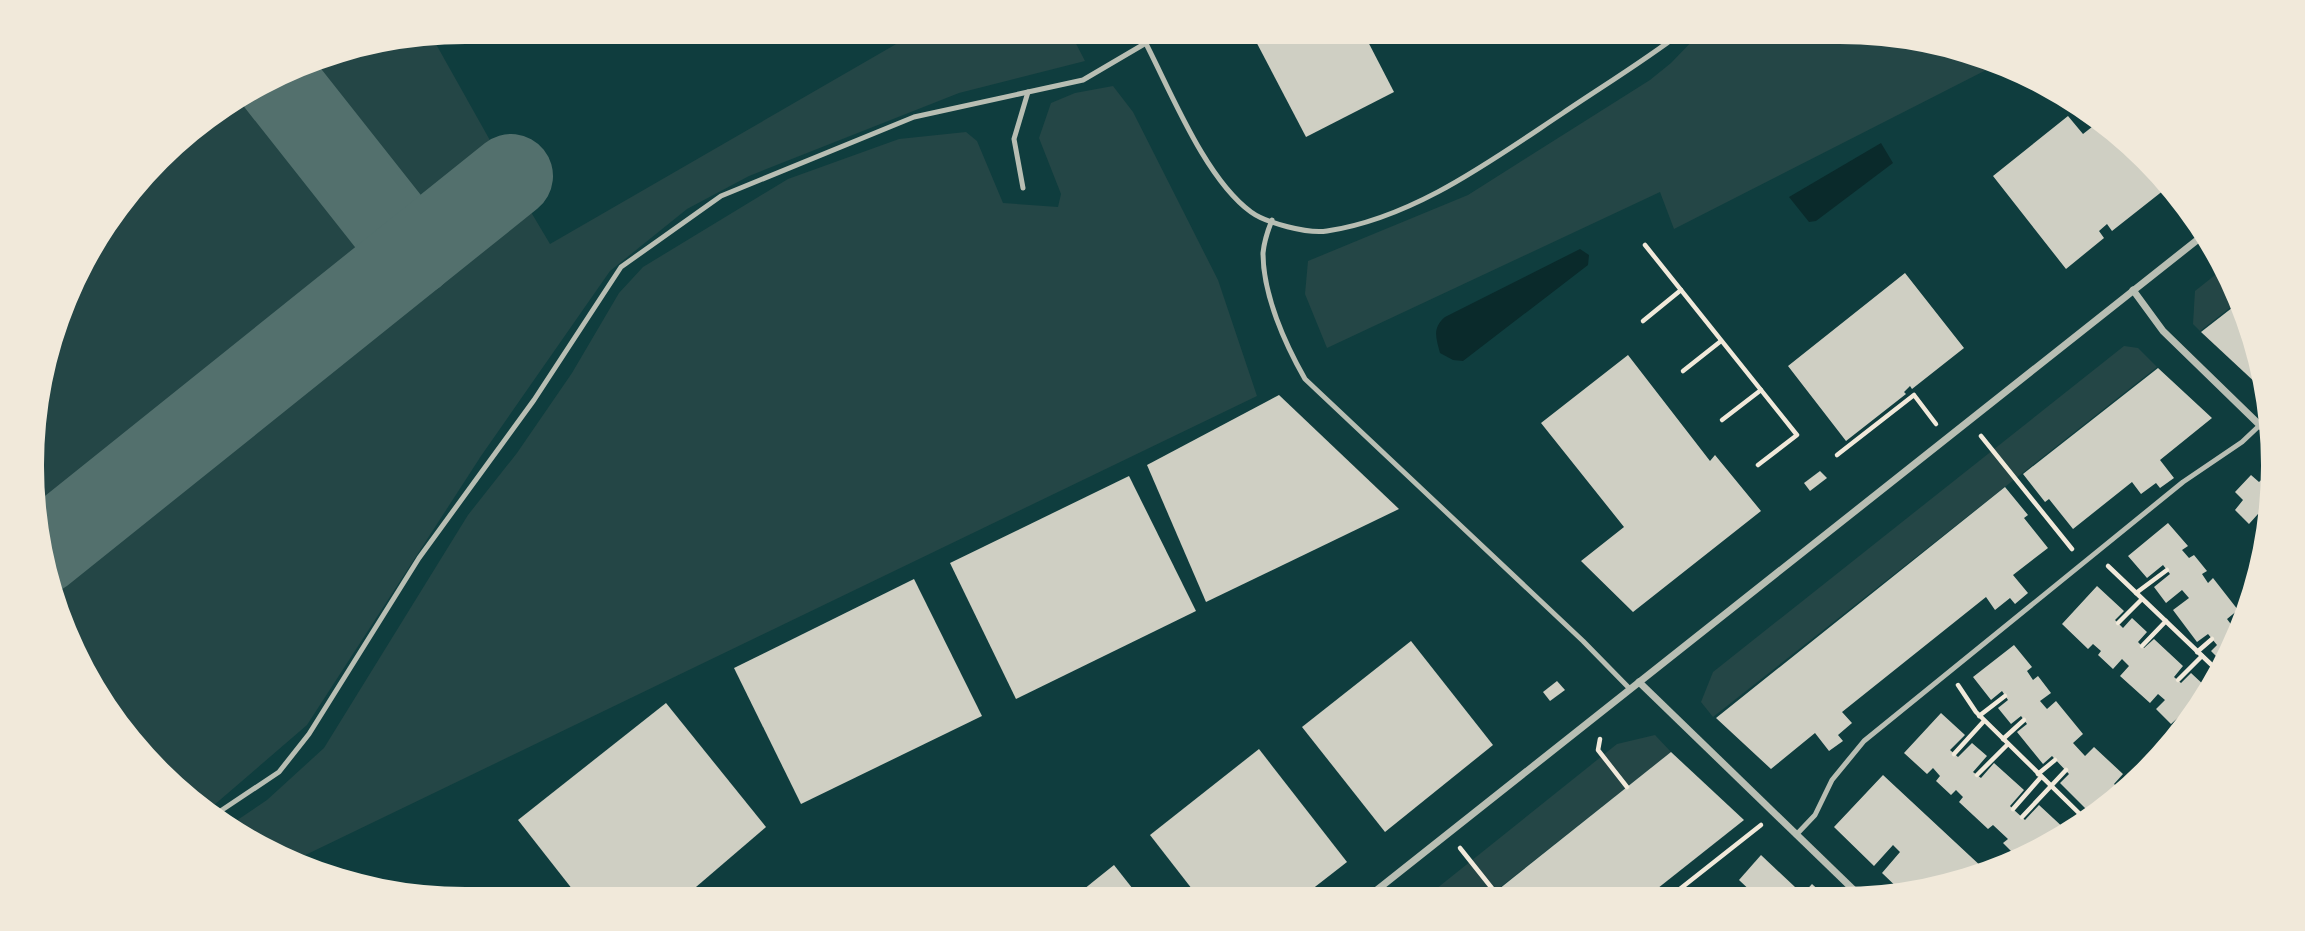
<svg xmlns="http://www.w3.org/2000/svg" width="2305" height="931" font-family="Arial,sans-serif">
<rect width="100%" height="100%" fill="#0f3d3e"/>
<g fill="#244646">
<polygon points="917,32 1070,32 1085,61 959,93 749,176 687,209 610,271 481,456 307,725 206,812 201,810 90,683 50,576 522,197 550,244"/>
<polygon points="1701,32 1839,32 1979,54 1996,65 1674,229 1660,192 1327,348 1305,294 1308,261 1468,195 1650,80 1671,63"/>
<polygon points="432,37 501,160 417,227 294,73 326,55"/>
<polygon points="1113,86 1133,112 1218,280 1257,396 295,860 230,825 267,800 324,748 468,515 517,453 572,373 619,293 643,267 788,179 899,139 966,132 977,141 1003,203 1058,207 1061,194 1039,138 1051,103 1075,93"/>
<polygon points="265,90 391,252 39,529 35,408 89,249 180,139"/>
<polygon points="2224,268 2236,303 2200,331 2193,324 2195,291"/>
<polygon points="2124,346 2138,348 2157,367 1713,717 1701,702 1713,672"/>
<polygon points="1655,735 1671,752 1488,897 1426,897 1617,744"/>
</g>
<g fill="#0a2a2b">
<polygon points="1881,143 1893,163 1816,221 1809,222 1789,197"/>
<path d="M1580,249L1589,255L1588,265L1463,361L1453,360L1440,353C1436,338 1432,328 1445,317Z"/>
</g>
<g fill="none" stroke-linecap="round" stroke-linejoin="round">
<g stroke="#53706d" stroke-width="84">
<polyline points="278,82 414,254"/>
<polyline points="41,553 511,176"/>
</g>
</g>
<g fill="#cfcfc3">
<polygon points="1251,32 1363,32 1394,92 1306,137"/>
<polygon points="2068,116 2083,134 2097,123 2125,139 2164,190 2112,231 2107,224 2099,231 2104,238 2066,269 1993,176"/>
<polygon points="1905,273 1964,348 1912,389 1910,386 1904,392 1906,394 1846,441 1788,366"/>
<polygon points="2237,304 2259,386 2201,332"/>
<polygon points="1628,355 1710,461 1715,455 1761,511 1633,612 1581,561 1624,527 1541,423"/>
<polygon points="2158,368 2212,418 2160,460 2174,478 2160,488 2156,483 2141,494 2132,482 2073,529 2049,499 2045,502 2023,474"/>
<polygon points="1279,395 1399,509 1206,602 1147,465"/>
<polygon points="1820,471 1827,478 1810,491 1804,483"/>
<polygon points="2268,474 2262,517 2258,514 2249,524 2235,510 2243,500 2235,492 2251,475 2259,482"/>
<polygon points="1129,476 1196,611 1016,699 950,563"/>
<polygon points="2005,487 2028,515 2024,518 2048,548 2013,575 2028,593 2015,604 2010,598 1995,610 1986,597 1842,712 1852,723 1838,735 1843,741 1829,751 1815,733 1771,769 1716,718"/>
<polygon points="2168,523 2188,546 2182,550 2189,558 2194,555 2207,571 2202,574 2208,583 2213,578 2238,610 2227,619 2233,627 2246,614 2222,662 2211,651 2217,645 2208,634 2197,642 2173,610 2189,598 2182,590 2166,603 2154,587 2170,574 2163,565 2147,578 2128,556"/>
<polygon points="914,579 982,716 801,804 734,668"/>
<polygon points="2097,586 2124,611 2115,620 2123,628 2132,618 2147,632 2138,642 2144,648 2154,639 2183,666 2174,677 2181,683 2191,673 2206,687 2197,697 2202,703 2201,706 2188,721 2181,715 2171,724 2156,709 2165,700 2158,694 2150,703 2120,676 2129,666 2122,659 2113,669 2098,655 2101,651 2093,644 2088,649 2062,624"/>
<polygon points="1411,641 1493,745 1385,832 1302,727"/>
<polygon points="2014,645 2032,667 2027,671 2033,680 2038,676 2051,693 2040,701 2047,709 2056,701 2083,734 2073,743 2085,756 2094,747 2123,774 2114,784 2123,792 2104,807 2098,802 2089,812 2060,783 2069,774 2052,756 2043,764 2017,732 2027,724 2021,716 2011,724 1998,708 2008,700 2002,691 1991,700 1973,677"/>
<polygon points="1557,681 1565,690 1550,701 1543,692"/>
<polygon points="666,703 766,827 682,899 580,899 518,820"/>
<polygon points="1941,713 1965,735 1950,750 1958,757 1972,743 1987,756 1973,772 1981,778 1994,763 2024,790 2010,806 2013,809 2025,820 2039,805 2067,831 2031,855 2019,859 2003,843 2008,839 1993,825 1988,829 1959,802 1963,797 1956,790 1951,795 1936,781 1940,776 1933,768 1927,774 1904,753"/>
<polygon points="1259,749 1347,862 1302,897 1199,898 1150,835"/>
<polygon points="1671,752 1744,820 1648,896 1489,897"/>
<polygon points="1883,775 1984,869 1904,894 1882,873 1900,852 1893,845 1874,866 1834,827"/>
<polygon points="1761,855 1795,887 1787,896 1756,896 1739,880"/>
<polygon points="1114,865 1140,898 1073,898 1094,881"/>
<polygon points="1812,884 1825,896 1801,896"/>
</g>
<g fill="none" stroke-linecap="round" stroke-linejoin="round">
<g stroke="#f1e9da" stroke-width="4.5">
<polyline points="1645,245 1797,435 1758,465"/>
<polyline points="1643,321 1681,290"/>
<polyline points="1683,371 1721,341"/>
<polyline points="1722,420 1761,390"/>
<polyline points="1981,436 2072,549"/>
<polyline points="1837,455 1914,395 1936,424"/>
<polyline points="2108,566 2218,671"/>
<polyline points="2136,593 2167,570"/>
<polyline points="2118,623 2142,599"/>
<polyline points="2142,646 2166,621"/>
<polyline points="2197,652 2212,639"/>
<polyline points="2178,680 2202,656"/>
<polyline points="1958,685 1976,712 2085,819"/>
<polyline points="2201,701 2206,695"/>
<polyline points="1979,716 2005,696"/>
<polyline points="1600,739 1598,750 1627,787"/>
<polyline points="2003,739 2024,720"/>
<polyline points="1954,754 1984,721"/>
<polyline points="2038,774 2055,760"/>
<polyline points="1977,775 2008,744"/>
<polyline points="2013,809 2041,777"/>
<polyline points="2098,810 2102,806"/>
<polyline points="2022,817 2066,770"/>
<polyline points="1460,848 1495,892"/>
<polyline points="1671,896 1761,825"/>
</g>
<g stroke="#b8beb3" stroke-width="5">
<path d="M1140,32C1168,84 1203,177 1251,212C1266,223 1308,234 1327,231C1414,218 1492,160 1563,113C1603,86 1644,61 1682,32"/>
<polyline points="1023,188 1014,139 1028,92"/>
<path d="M1272,220C1268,230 1264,242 1263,253C1263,295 1285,344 1305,379L1583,641L1630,689"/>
<polyline points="213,816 279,772 309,734 419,558 534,400 621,267 721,196 914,117 1083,80 1146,43"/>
<polyline points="1796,835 1815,815 1832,780 1864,741 2183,482 2242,442 2260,425"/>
</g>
<g stroke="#b8beb3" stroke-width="7">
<polyline points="2133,290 2163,331 2272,437"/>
<polyline points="1639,682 1860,896"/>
<polyline points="1368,897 2201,237"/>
</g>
</g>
<path d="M0 0H2305V931H0ZM465 44H1840A421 421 0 0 1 2261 465V466A421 421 0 0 1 1840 887H465A421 421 0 0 1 44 466V465A421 421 0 0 1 465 44Z" fill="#f1e9da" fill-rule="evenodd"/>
</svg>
